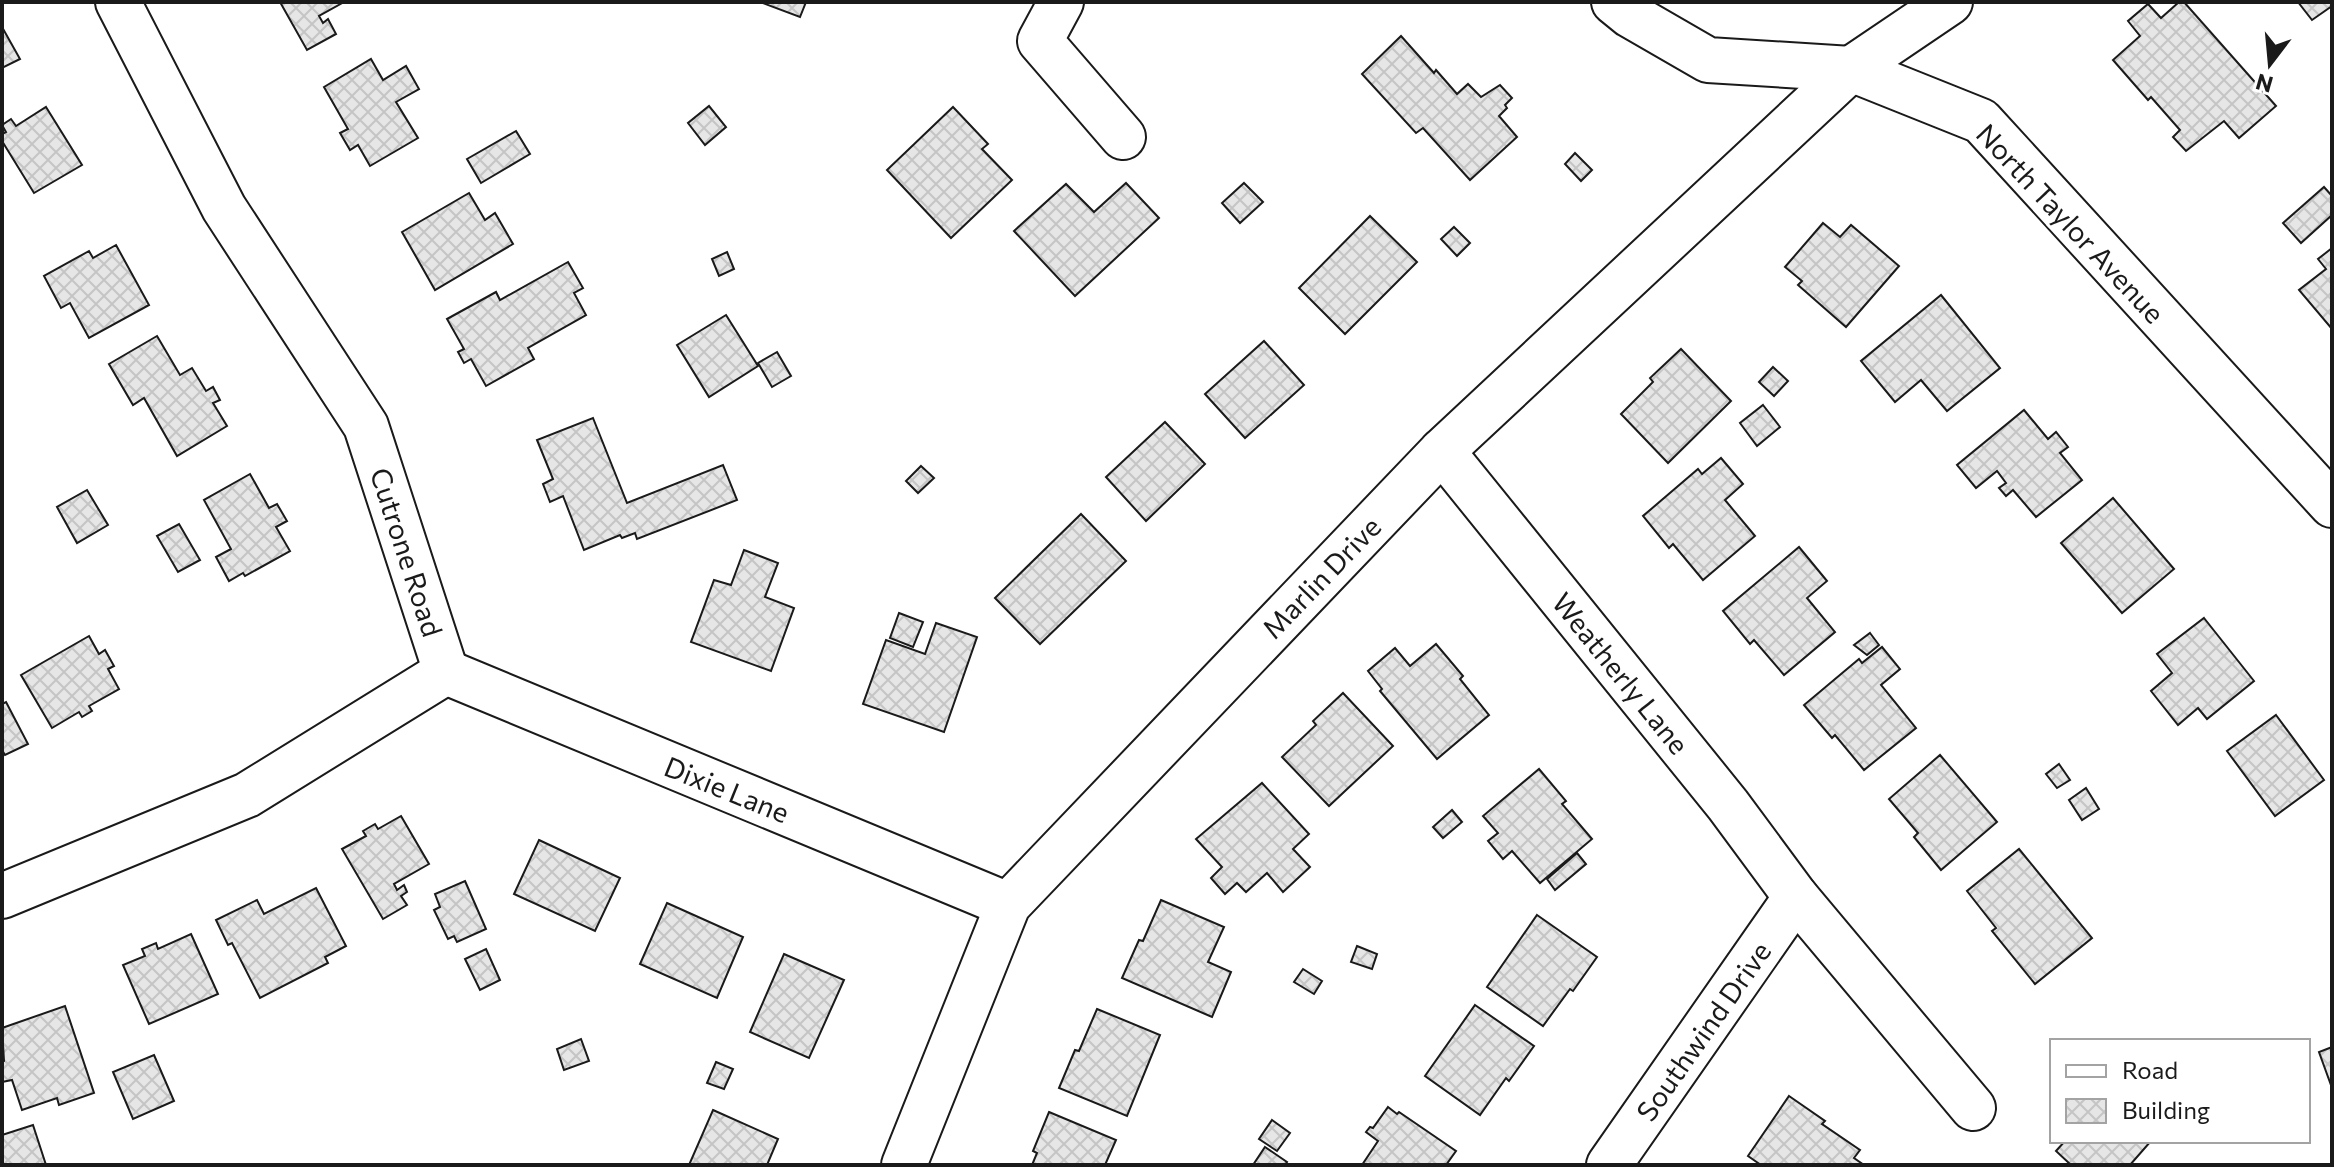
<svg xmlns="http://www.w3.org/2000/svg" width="2334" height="1167" font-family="Commissioner,sans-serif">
<defs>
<pattern id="building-cross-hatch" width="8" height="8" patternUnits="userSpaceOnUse" patternTransform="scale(2)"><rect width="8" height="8" fill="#e6e6e6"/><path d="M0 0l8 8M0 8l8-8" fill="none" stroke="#c5c5c5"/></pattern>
</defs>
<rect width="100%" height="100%" fill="#fff"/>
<g fill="url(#building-cross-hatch)" stroke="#1a1a1a" stroke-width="2">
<polygon points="280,2 344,2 319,16 323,23 328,19 336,34 307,50"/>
<polygon points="760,2 806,2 800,17"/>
<polygon points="2179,2 2184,2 2276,106 2239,138 2224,121 2186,151 2173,137 2180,130 2151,97 2148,100 2113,60 2140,36 2128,21 2148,4 2161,18"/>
<polygon points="2298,2 2332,2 2332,6 2312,20"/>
<polygon points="2,27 20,59 2,68"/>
<polygon points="1401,36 1434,73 1436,70 1457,94 1468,84 1481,97 1500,85 1512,98 1505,105 1507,108 1499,116 1517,137 1470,180 1423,128 1416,133 1362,74"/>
<polygon points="371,59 383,80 406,66 419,89 396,102 418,138 370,166 358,145 350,150 340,133 348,129 324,87"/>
<polygon points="709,106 726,127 705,145 688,123"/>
<polygon points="46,107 82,165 34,193 2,141 2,134 6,132 2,125 11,119 16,126"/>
<polygon points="953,107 988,144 982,149 1012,180 951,238 887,170"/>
<polygon points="516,131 530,154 481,183 467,159"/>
<polygon points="1575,153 1592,170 1581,181 1565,164"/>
<polygon points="1126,183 1159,218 1075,296 1014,231 1066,184 1094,212"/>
<polygon points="1244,183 1263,202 1240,223 1222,203"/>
<polygon points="2324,187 2332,196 2332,215 2301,243 2283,223"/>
<polygon points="469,193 485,220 495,213 513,244 435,290 402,232"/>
<polygon points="1370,216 1417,262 1345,334 1299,288"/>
<polygon points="1823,223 1840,237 1851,225 1899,266 1846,327 1798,285 1802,281 1785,267"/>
<polygon points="1454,227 1470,243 1457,256 1441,239"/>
<polygon points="116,245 149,305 89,338 70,303 61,308 44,276 89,251 93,258"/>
<polygon points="2332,248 2332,329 2299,290 2326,269 2318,259"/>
<polygon points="727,252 734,269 719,276 712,259"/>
<polygon points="568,262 583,288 574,293 586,315 528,348 534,359 486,386 471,359 464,363 458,352 464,349 447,319 496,292 500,300"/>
<polygon points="1941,295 2000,368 1947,411 1921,380 1895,402 1861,361"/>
<polygon points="726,315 758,366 709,397 677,345"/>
<polygon points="157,336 180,375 192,368 206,391 213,387 220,400 213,403 227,426 177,456 144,398 133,405 109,364"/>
<polygon points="1264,341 1304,385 1245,438 1205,394"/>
<polygon points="1681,349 1731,401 1668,463 1621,414 1653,382 1650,378"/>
<polygon points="777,352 791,376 772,387 758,363"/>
<polygon points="1773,367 1788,381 1774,396 1759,382"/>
<polygon points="1763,405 1780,427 1757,446 1740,423"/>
<polygon points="2024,410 2048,439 2056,432 2068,447 2060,453 2082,480 2036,517 2013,490 2006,496 1999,488 2006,483 1997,471 1976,488 1957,465"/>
<polygon points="593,418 627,503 723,465 737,500 637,539 635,533 622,538 620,535 584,550 563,496 550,502 543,484 553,479 537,440"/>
<polygon points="1165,422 1205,464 1146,521 1106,477"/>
<polygon points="1721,458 1743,484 1725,500 1755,536 1703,580 1673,544 1669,548 1643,516 1698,469 1702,474"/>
<polygon points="921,466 934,478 918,493 906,481"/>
<polygon points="250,474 269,508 277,504 287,521 276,527 290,551 245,576 243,573 229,581 216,557 231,549 204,500"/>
<polygon points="87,490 108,525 77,543 57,507"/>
<polygon points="2113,498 2174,569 2122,613 2061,543"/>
<polygon points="1081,514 1126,561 1040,644 995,598"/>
<polygon points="179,524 200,560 178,572 157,536"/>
<polygon points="1799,547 1827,581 1807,598 1835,632 1784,675 1754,640 1750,644 1723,611"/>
<polygon points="744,550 778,563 765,597 794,608 771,671 691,642 714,580 731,585"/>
<polygon points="899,613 923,622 913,647 890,638"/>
<polygon points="2204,618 2254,681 2207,719 2198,708 2178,725 2151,691 2172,673 2157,654"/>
<polygon points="936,623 977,637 944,732 863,704 886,640 925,654"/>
<polygon points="1870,633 1879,645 1867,655 1854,645"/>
<polygon points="89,636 99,654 105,650 114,666 108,669 119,689 89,706 92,711 82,717 79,712 52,728 21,675"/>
<polygon points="1436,644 1463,676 1460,679 1489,715 1437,759 1380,691 1382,689 1368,671 1395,648 1410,666"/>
<polygon points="1882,647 1900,669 1881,685 1916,728 1864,770 1835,735 1832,738 1804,705 1859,659 1862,663"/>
<polygon points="1343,693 1393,746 1329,806 1282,757 1316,725 1313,721"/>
<polygon points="6,702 28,744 5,755 2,750 2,704"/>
<polygon points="2276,715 2324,780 2275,816 2227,751"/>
<polygon points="1940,755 1997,822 1941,870 1914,837 1918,833 1889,799"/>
<polygon points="2059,764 2070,780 2057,788 2046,774"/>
<polygon points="1539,769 1566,801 1562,804 1592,839 1540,883 1512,851 1503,859 1488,841 1498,833 1483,816"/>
<polygon points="1262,783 1309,834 1293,849 1310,867 1283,892 1267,873 1246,892 1237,883 1225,894 1211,878 1222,867 1196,839"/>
<polygon points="2086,788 2099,809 2082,820 2069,800"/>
<polygon points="1452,810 1462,822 1443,838 1433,827"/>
<polygon points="401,816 429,864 394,884 397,890 404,885 407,892 401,896 407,905 383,919 342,849 366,836 363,831 375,824 378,829"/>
<polygon points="539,840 620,878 595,931 514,894"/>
<polygon points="2019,849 2092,938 2035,984 1992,931 1996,928 1967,891"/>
<polygon points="1577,853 1586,864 1555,890 1547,879"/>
<polygon points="465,881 486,929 457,942 454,936 448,939 434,910 440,907 435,894"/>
<polygon points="316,888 346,946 325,957 328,963 260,998 232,943 228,945 216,920 257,900 264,914"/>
<polygon points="1161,900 1224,927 1208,962 1231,972 1212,1017 1122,978 1139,940 1143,941"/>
<polygon points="667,903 743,937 717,998 640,964"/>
<polygon points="1537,915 1597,957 1573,991 1570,989 1543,1026 1487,987"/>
<polygon points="191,934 218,994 149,1024 123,965 145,956 142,949 156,943 158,949"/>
<polygon points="1357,946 1377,954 1372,969 1351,962"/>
<polygon points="486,949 500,980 480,990 465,959"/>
<polygon points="784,954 844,980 809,1058 750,1032"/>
<polygon points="1303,969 1322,981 1314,994 1294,982"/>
<polygon points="1475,1005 1534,1046 1509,1081 1506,1078 1480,1115 1425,1076"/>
<polygon points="65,1006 94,1093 59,1105 57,1098 22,1110 12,1080 2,1082 2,1062 4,1061 2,1028"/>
<polygon points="1097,1009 1160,1035 1127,1116 1059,1088 1075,1050 1079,1051"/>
<polygon points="581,1039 589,1061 564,1070 557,1049"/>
<polygon points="2332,1047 2332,1088 2319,1052"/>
<polygon points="154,1055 174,1101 133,1119 113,1072"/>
<polygon points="716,1062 733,1069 724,1089 707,1083"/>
<polygon points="1789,1096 1825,1121 1822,1124 1860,1150 1854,1158 1864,1165 1761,1165 1748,1156"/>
<polygon points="1388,1107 1397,1114 1399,1112 1456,1151 1446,1165 1362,1165 1378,1141 1366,1132 1370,1127 1373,1128"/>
<polygon points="713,1110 778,1139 767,1165 689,1165"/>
<polygon points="1049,1112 1116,1140 1105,1165 1032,1165 1037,1153 1033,1151"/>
<polygon points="1272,1120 1290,1133 1277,1151 1259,1139"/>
<polygon points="33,1125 46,1165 2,1165 2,1135"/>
<polygon points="2065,1141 2151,1141 2130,1165 2071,1165 2056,1151"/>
<polygon points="1265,1147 1287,1162 1285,1165 1253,1165"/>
</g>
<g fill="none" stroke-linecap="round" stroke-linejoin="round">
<defs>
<g id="minor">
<polyline points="118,2 224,208 366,426 446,672"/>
<polyline points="1061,2 1040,41 1123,137"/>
<polyline points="1614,2 1630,15 1708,60 1851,69 1981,121 2332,505"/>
<polyline points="1442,451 1728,805 1796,897 1973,1108"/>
<polyline points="446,672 1008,905"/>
<polyline points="2,896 247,795 446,672"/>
<polyline points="904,1165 1008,905 1442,451 1851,69 1950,2"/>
<polyline points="1609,1165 1796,897"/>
</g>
</defs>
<use href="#minor" stroke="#1a1a1a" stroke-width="48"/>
<use href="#minor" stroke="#fff" stroke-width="44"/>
</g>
<g text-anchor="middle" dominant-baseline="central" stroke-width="6" stroke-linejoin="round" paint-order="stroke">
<g font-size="28" fill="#1a1a1a" stroke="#fff">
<text transform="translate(2071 223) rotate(47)">North Taylor Avenue</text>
<text transform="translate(407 552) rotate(72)">Cutrone Road</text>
<text transform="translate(1321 577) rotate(-46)">Marlin Drive</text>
<text transform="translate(1621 673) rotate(51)">Weatherly Lane</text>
<text transform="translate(727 789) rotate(22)">Dixie Lane</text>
<text transform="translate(1703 1031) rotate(-55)">Southwind Drive</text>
</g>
</g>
<rect width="2334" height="1167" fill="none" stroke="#1a1a1a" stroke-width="8"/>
<rect x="2050" y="1039" width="260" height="104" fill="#ffffff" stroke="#a3a3a3" stroke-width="2"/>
<rect x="2066" y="1065" width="40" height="12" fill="#ffffff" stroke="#a3a3a3" stroke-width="2"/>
<text x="2122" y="1079" font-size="24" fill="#1a1a1a">Road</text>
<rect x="2066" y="1099" width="40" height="24" fill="url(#building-cross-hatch)" stroke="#a3a3a3" stroke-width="2"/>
<text x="2122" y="1119" font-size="24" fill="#1a1a1a">Building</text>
<g transform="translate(2270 64) rotate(196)" stroke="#ffffff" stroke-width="6" paint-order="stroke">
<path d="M0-6L14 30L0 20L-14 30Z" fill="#1a1a1a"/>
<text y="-12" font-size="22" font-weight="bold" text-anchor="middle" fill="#1a1a1a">N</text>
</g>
</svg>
